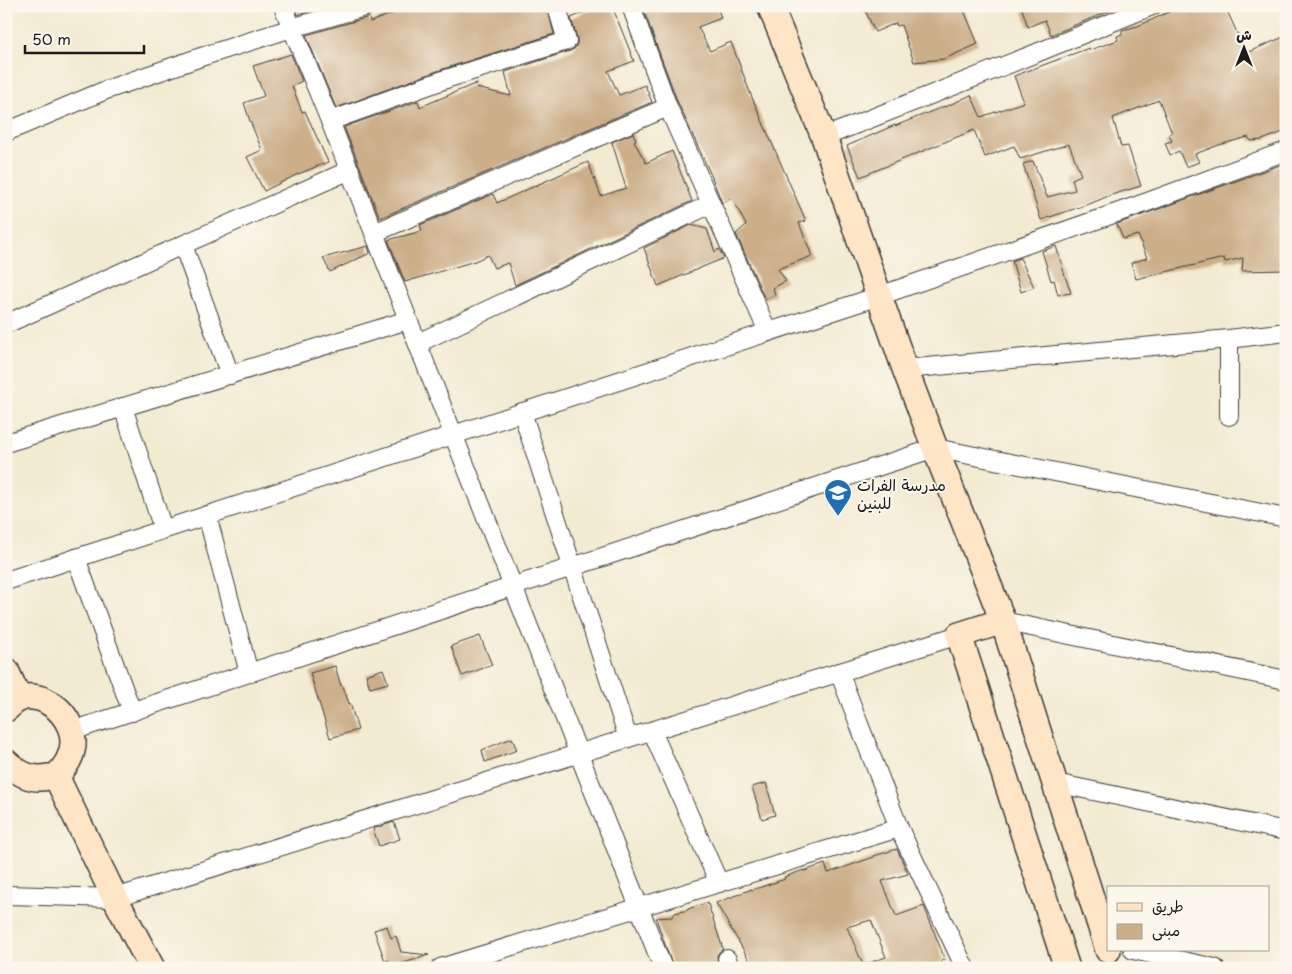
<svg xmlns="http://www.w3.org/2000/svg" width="1292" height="974" font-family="'Playpen Sans','Playpen Sans Arabic',sans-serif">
<rect width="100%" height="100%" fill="#fbf7ec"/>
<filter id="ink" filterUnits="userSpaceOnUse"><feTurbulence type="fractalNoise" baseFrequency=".02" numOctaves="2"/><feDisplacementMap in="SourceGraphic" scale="10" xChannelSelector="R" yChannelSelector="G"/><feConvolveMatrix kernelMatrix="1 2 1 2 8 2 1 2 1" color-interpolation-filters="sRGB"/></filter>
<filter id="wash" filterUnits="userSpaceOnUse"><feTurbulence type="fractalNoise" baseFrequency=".0096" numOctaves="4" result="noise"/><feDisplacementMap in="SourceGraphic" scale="20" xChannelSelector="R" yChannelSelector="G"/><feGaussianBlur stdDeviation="1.12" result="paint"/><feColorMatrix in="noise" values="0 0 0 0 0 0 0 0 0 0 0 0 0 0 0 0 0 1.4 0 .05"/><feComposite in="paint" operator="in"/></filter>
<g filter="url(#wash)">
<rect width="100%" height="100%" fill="#f3ead2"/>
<g id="blocks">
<g fill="#ccae89" fill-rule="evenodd">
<polygon points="295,6 328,6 298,15"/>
<polygon points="412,6 547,6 554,34 443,69 336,108 306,35 369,17 370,22"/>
<polygon points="599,6 612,6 634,61 608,71 619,95 645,85 652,102 380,218 344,127 418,101 420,107 477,83 476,88 511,96 505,72 570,51 574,49 577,44 577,38 571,18"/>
<polygon points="642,6 717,6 721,18 698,27 710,51 731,42 751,95 806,221 799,223 812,256 778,269 786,281 773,288 775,295 765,299 736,234 746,225 732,198 722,203 711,175 678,103"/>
<polygon points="863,6 962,6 978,44 944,59 914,62 901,25 897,26 896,23 875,32"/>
<polygon points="1021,6 1121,6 1051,35 1045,20 1028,27"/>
<polygon points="1186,6 1225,6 1246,53 1286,36 1286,131 1262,140 1251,141 1248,137 1219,145 1195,154 1199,162 1186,167 1179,151 1170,155 1165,143 1172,141 1169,134 1172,133 1159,100 1113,118 1121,147 1128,146 1141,186 1111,195 1092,203 1041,220 1023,164 1033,161 1047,197 1075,190 1072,179 1081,175 1069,144 1020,159 1014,146 985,157 974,130 860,177 847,146 895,125 895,126 945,106 945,107 971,95 981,117 1024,102 1014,76 1089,48 1090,50 1118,40 1117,36 1122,34 1122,30 1138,26 1171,11"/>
<polygon points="291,54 302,81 292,86 302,112 305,111 328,162 296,175 264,191 247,157 262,150 250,121 244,103 264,96 253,66"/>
<polygon points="633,133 636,140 634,141 646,163 672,151 692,201 515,285 508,263 494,268 488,255 475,261 405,282 388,240 422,231 420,225 493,194 497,203 588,162 601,196 626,188 612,142"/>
<polygon points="1283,164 1283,170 1286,170 1286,185 1285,185 1286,270 1242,271 1243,258 1225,262 1224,258 1136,279 1131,263 1147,258 1138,235 1123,239 1117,224"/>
<polygon points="691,225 707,229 715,252 719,249 724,258 658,286 644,248"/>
<polygon points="368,246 370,253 330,272 323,258"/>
<polygon points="1056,246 1065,276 1071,293 1058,295 1054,280 1051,281 1042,251"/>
<polygon points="1020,258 1034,287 1021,292 1012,261"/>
<polygon points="480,636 492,665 462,676 451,646"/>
<polygon points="335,666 341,686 343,686 349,704 350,703 358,730 330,738 310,673"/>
<polygon points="383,669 388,683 370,688 366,675"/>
<polygon points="512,738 517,750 485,762 482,750"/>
<polygon points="766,783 775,815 762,819 752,787"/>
<polygon points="394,822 400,839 379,846 373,829"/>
<path d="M897,849L908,874L882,881L896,916L924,906L945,960L941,961L942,968H754L716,903L752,889V890L785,879L784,877L804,870V871L825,864L828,873L874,857V856ZM871,920L886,957L863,965L847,927Z"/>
<polygon points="706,903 708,904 723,949 719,952 717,956 719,968 673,968 656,918 672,917 675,913 688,910 688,909"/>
<polygon points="387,926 391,938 396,936 401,952 429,955 391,967 389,960 385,961 374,930"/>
</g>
</g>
</g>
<g filter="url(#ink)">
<use href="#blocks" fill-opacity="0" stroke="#3c3b37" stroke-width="1"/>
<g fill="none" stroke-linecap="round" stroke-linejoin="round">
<defs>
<g id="street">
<polyline points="283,6 330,121 663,968"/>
<polyline points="631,6 668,107 768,332"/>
<polyline points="330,121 446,79 567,41 558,11"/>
<polyline points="6,132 106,90 201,57 292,28 367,6"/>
<polyline points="824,137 1029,56 1152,6"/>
<polyline points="374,233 668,107"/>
<polyline points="183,245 230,375"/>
<polyline points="6,324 350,170"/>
<polyline points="1229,339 1229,416"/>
<polyline points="418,343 711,204"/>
<polyline points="905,369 1229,339 1286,332"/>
<polyline points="123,407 163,529"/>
<polyline points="522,412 628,738"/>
<polyline points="6,443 408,320"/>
<polyline points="207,515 249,673"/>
<polyline points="76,558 132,712"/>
<polyline points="6,581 879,296 1142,204 1286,151"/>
<polyline points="1003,621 1286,680"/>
<polyline points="839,672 899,828 965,968"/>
<polyline points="72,731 935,448 1286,518"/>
<polyline points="652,731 719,883"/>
<polyline points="1055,783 1286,831"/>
<polyline points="6,895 115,898 959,635"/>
<polyline points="1133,950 1215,968"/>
<polyline points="727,959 730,968"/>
<polyline points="440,968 899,828"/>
</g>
<g id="secondary">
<polyline points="770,6 824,137 879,296 905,369 935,448 1003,621 1108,950"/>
<polyline points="1003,621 959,635 1067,968"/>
<polyline points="6,670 19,699"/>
<path d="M6,709C10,706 14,701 19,699C27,695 40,697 48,702C69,714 80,739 68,761C65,766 61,773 55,776C53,777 50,777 48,777C31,781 18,773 6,762"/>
<polyline points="56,776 115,898 152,968"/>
</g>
</defs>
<use href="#street" stroke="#3c3b37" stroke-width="20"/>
<use href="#secondary" stroke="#3c3b37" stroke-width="28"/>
<use href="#street" stroke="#fff" stroke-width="18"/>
<use href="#secondary" stroke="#fde5c5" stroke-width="25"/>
</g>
</g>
<defs>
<symbol id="school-pin" viewBox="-11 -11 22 30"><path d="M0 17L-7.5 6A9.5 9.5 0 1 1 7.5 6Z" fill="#1f6fb2" stroke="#fbf7ec"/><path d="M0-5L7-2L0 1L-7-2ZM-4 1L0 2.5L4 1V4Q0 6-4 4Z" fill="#fff"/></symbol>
</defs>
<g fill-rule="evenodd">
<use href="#school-pin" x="822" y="477" width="32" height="43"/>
</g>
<g text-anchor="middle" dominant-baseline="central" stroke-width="4" stroke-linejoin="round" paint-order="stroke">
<g font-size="16" fill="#1c1c1c" stroke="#fbf7ec" text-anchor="start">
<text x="857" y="484">مدرسة الفرات<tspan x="857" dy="18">للبنين</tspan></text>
</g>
</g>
<rect width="1292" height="974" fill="none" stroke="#fbf7ec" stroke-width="25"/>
<rect x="1107" y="886" width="162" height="65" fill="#fbf7ec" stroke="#a29f99"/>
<rect x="1117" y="903" width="25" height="8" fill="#fde5c5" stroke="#a29f99"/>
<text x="1152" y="912" font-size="15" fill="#1c1c1c">طريق</text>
<rect x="1117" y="924" width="25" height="15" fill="#ccae89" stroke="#a29f99"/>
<text x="1152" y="936" font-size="15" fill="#1c1c1c">مبنى</text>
<g transform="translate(1244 48)" stroke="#fbf7ec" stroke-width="4" paint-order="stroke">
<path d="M0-4L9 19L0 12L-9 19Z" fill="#1c1c1c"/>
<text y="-8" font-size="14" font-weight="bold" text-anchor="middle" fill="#1c1c1c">ش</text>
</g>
<path d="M25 45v8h119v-8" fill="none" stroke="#1c1c1c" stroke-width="2.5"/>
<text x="32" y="45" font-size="15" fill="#1c1c1c" stroke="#fbf7ec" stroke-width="4" paint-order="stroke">50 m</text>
</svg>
